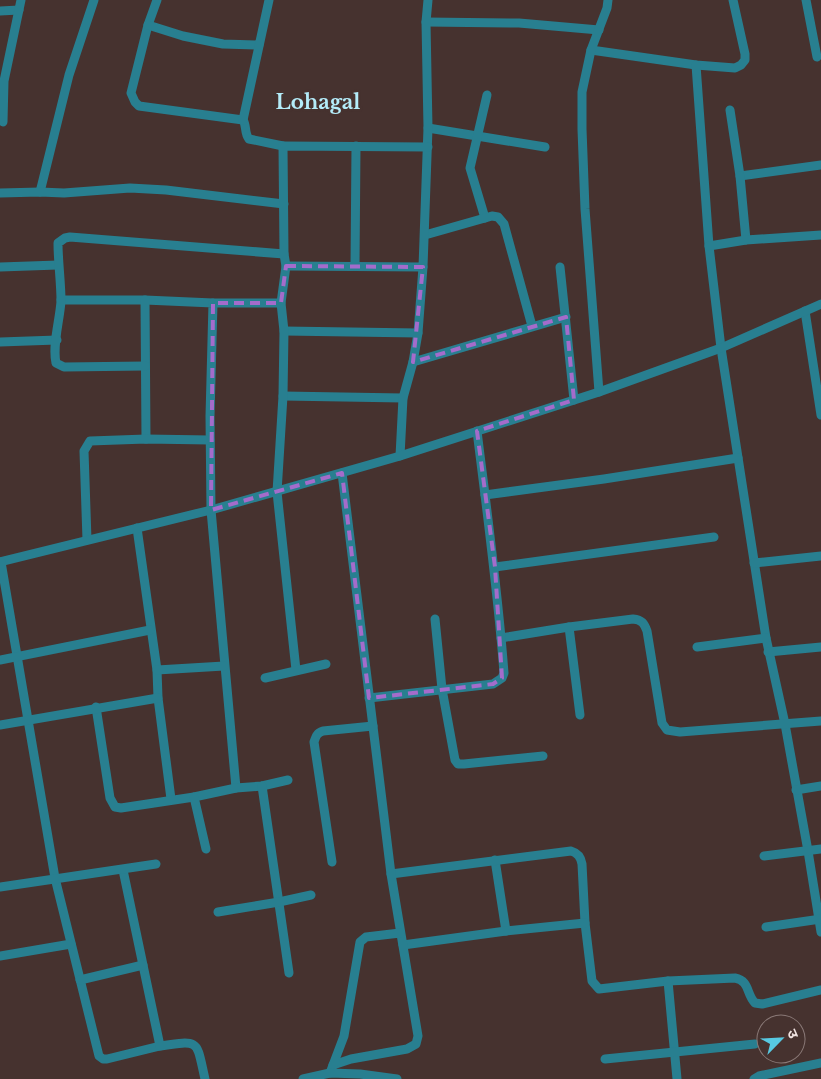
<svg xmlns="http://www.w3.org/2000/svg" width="821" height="1079" font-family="'Libre Baskerville','Noto Sans Devanagari',serif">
<rect width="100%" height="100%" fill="#46322f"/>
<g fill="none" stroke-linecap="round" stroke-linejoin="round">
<g stroke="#287f90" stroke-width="9">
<path d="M157,0L148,25L131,93L135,102L139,106L243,120C247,126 244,133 249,139L283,146"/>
<polyline points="806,0 817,57"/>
<polyline points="0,11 19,10"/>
<polyline points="426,22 519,23 599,30"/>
<polyline points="148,25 183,36 223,44 259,45"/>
<polyline points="591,50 696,65 735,68 741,65 745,60 745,54 733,0"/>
<polyline points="696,65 709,246 721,348 766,638 785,724 808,851 821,932"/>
<polyline points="730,110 740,176 821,165"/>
<polyline points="243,120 269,0"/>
<polyline points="3,122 4,81 21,0"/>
<polyline points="428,128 545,147"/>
<polyline points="740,176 746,240"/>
<polyline points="40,192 69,75 94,0"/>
<polyline points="0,193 40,192 64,193 130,188 166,190 284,204"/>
<polyline points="485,218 470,168 487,95"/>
<polyline points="425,235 492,216 498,217 504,224 532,326"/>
<polyline points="709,246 746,240 821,235"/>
<polyline points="286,266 423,267"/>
<polyline points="355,266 356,146"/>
<polyline points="0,267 58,265"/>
<polyline points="560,267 574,400"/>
<polyline points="61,300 145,300 213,303 210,416 211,510 236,788"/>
<polyline points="145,300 146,439"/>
<polyline points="213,303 281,303"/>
<polyline points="805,311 821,415"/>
<polyline points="284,331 418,333"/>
<polyline points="0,342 57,340"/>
<polyline points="413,362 566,317"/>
<path d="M145,366L64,367L56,363C52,345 60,319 61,301C61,282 58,262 58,243L65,238L70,237L284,254"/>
<polyline points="599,392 585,209 582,129 582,92 591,50 607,8 608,0"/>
<polyline points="283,396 403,398"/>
<polyline points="400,456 403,398 413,362 418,333 423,267 428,128 426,22 428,0"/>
<polyline points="485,495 604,479 738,458"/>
<polyline points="137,528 157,670 158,698 171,799"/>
<polyline points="87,540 84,451 90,441 146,439 210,440"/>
<polyline points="0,562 211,510 400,456 599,392 721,348 821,304"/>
<polyline points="1,562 55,878 99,1056 103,1059 107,1059 160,1046"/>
<polyline points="754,563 821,556"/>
<polyline points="495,567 714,537"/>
<polyline points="435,619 442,689 455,760 458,764 464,764 543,756"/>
<polyline points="569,627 580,715"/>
<path d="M501,638L569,627L633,619C642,620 644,623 647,631L662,723L667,730L680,732L821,721"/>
<polyline points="697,647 766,638"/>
<polyline points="768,652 821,647"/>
<polyline points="0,660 150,630"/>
<polyline points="157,670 224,666"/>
<polyline points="296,670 277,492 283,396 284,331 281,303 286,266 284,254 283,146 428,147"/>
<polyline points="265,678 326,664"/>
<path d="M369,698L493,684L502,678L504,673C498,592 487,512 477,431"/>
<polyline points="96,707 110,798 115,807 121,808 194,797 236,788 262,786 288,780"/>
<polyline points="0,725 158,698"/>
<polyline points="262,786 289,973"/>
<polyline points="796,790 821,786"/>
<polyline points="194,797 206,849"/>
<polyline points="764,856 821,849"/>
<polyline points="495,860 506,931"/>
<path d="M332,862L314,742C316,736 317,733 323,731L373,726"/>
<path d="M123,870L160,1046C201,1040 196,1040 205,1079"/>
<path d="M391,874L571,851C578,853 581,857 582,864L585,923L592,981L599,989L668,981L735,978C750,981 746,994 755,1003L762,1004L821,990"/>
<polyline points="0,887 156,864"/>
<polyline points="218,912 279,902 311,895"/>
<polyline points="766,927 821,919"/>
<polyline points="403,945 506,931 585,923"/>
<polyline points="0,956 71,944"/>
<polyline points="80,980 143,965"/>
<polyline points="668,981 677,1079"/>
<polyline points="605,1059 755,1044"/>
<polyline points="333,1065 351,1059 407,1049 416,1044 418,1036 391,874 342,473"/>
<polyline points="330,1073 344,1036 360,942 366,937 400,933"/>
<polyline points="303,1079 330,1073 360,1074 397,1079"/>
<polyline points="754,1079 759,1076 821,1063"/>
</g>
</g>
<path fill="none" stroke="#a46ccb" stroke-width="4" stroke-dasharray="10 6" stroke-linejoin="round" d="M286,266L423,267L413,362L566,317L574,400L477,431L495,567L502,678L493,684L369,698L342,473L211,510L213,303H281Z"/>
<g text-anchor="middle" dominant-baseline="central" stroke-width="5" stroke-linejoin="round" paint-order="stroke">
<g font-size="20" font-weight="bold" fill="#b4ecf9" stroke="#46322f">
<text x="318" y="102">Lohagal</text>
</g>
</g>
<g transform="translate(781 1039) rotate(66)"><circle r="24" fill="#46322f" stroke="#8a7977"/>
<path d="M0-4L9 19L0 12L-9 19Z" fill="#57c9e2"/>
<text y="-8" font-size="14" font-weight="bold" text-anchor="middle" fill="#f1e4e2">उ</text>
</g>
</svg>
